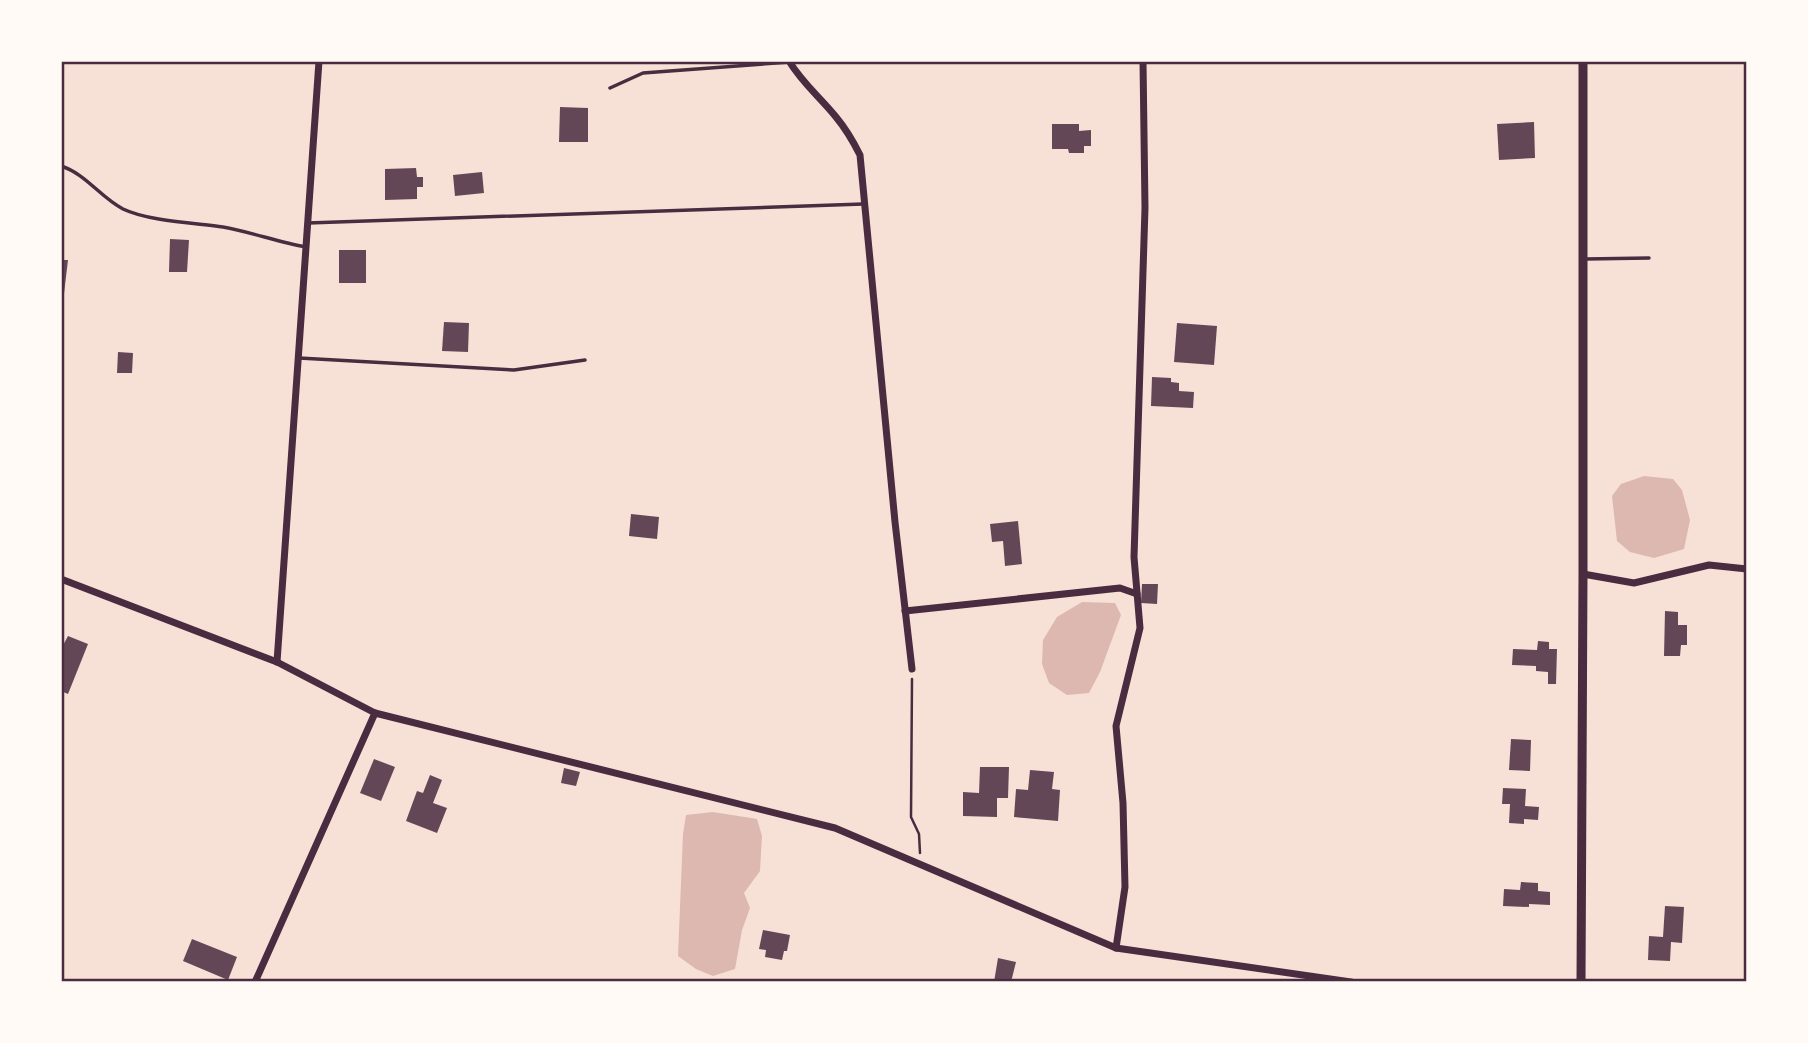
<svg xmlns="http://www.w3.org/2000/svg" width="1808" height="1043" font-family="Raleway,sans-serif">
<rect width="100%" height="100%" fill="#f7e1d7"/>
<g fill="#dcb8b0">
<polygon points="1644,476 1673,479 1682,490 1690,520 1684,549 1654,558 1630,552 1617,541 1612,496 1621,484"/>
<polygon points="1082,602 1115,603 1121,615 1100,672 1089,693 1067,695 1049,683 1042,664 1043,640 1057,617"/>
<polygon points="713,812 757,819 762,836 760,871 744,893 750,908 742,930 735,969 713,976 696,969 678,956 683,834 686,815"/>
</g>
<g fill="#644757">
<polygon points="560,107 588,108 588,142 559,142"/>
<polygon points="1534,122 1535,158 1499,160 1497,124"/>
<polygon points="1052,124 1079,124 1079,131 1091,130 1091,146 1084,146 1084,153 1069,153 1068,149 1052,149"/>
<polygon points="416,168 417,177 423,177 423,187 417,187 417,199 385,200 385,169"/>
<polygon points="482,172 484,193 455,196 453,175"/>
<polygon points="170,239 189,240 187,272 169,272"/>
<rect x="339" y="250" width="27" height="33"/>
<polygon points="61,260 68,260 63,302 61,301"/>
<polygon points="444,322 469,323 468,352 442,351"/>
<polygon points="1177,323 1217,326 1214,365 1174,362"/>
<polygon points="118,352 133,353 132,373 117,373"/>
<polygon points="1152,377 1171,378 1171,382 1179,383 1179,391 1194,392 1193,408 1151,406"/>
<polygon points="631,514 659,517 657,539 629,536"/>
<polygon points="1018,521 1022,564 1005,566 1003,541 992,542 990,524"/>
<polygon points="1142,584 1158,584 1157,604 1141,603"/>
<polygon points="1665,611 1678,612 1678,625 1687,625 1687,645 1681,645 1680,656 1664,656"/>
<polygon points="68,636 88,644 68,694 61,691 61,649"/>
<polygon points="1538,641 1549,642 1549,649 1557,649 1556,684 1548,684 1548,672 1536,671 1536,666 1512,665 1513,649 1537,650"/>
<polygon points="1511,739 1531,740 1530,771 1509,770"/>
<polygon points="374,759 395,767 381,801 360,793"/>
<polygon points="980,767 1009,767 1008,798 997,798 997,817 963,816 963,792 979,793"/>
<polygon points="564,768 580,772 576,786 561,783"/>
<polygon points="1030,770 1054,772 1052,789 1060,790 1058,821 1014,817 1016,789 1028,790"/>
<polygon points="430,775 442,780 433,803 447,808 437,833 406,821 417,791 423,793"/>
<polygon points="1503,788 1526,789 1525,806 1539,807 1538,820 1524,819 1524,824 1509,823 1510,804 1502,804"/>
<polygon points="1521,882 1538,883 1538,891 1550,892 1550,905 1529,904 1529,907 1503,906 1504,889 1520,890"/>
<polygon points="1665,906 1684,907 1682,943 1671,942 1670,961 1648,960 1649,936 1663,937"/>
<polygon points="763,930 790,935 787,951 784,951 782,960 765,957 766,950 759,949"/>
<polygon points="192,939 237,957 228,980 183,961"/>
<polygon points="998,958 1016,962 1011,982 994,982"/>
</g>
<g fill="none" stroke-linecap="round" stroke-linejoin="round">
<polyline stroke="#4a2c40" stroke-width="2.5" points="912,679 911,817 919,834 920,853"/>
<g stroke="#4a2c40" stroke-width="3.5">
<polyline points="610,88 643,73 790,62"/>
<path d="M61,166C86,174 100,197 123,209C148,221 194,223 223,227C251,232 278,242 306,247"/>
<polyline points="308,223 863,204"/>
<polyline points="1585,259 1649,258"/>
<polyline points="299,358 514,370 585,360"/>
</g>
<g stroke="#4a2c40" stroke-width="7">
<path d="M789,61C803,84 820,97 836,117C846,129 853,141 860,155L895,522L912,669"/>
<polyline points="1583,574 1634,583 1709,565 1747,569"/>
<polyline points="61,579 277,662 375,713 835,828 1116,948 1351,982"/>
<polyline points="905,611 1120,588 1137,594"/>
<polyline points="277,662 319,61"/>
<polyline points="1116,948 1125,887 1123,803 1116,726 1140,628 1134,557 1145,208 1143,61"/>
<polyline points="255,982 375,713"/>
</g>
<polyline stroke="#4a2c40" stroke-width="9" points="1581,982 1583,574 1583,61"/>
</g>
<rect width="1808" height="1043" fill="none" stroke="#fffaf5" stroke-width="126"/>
<rect x="63" y="63" width="1682" height="917" fill="none" stroke="#4a2c40" stroke-width="2.5"/>
</svg>
